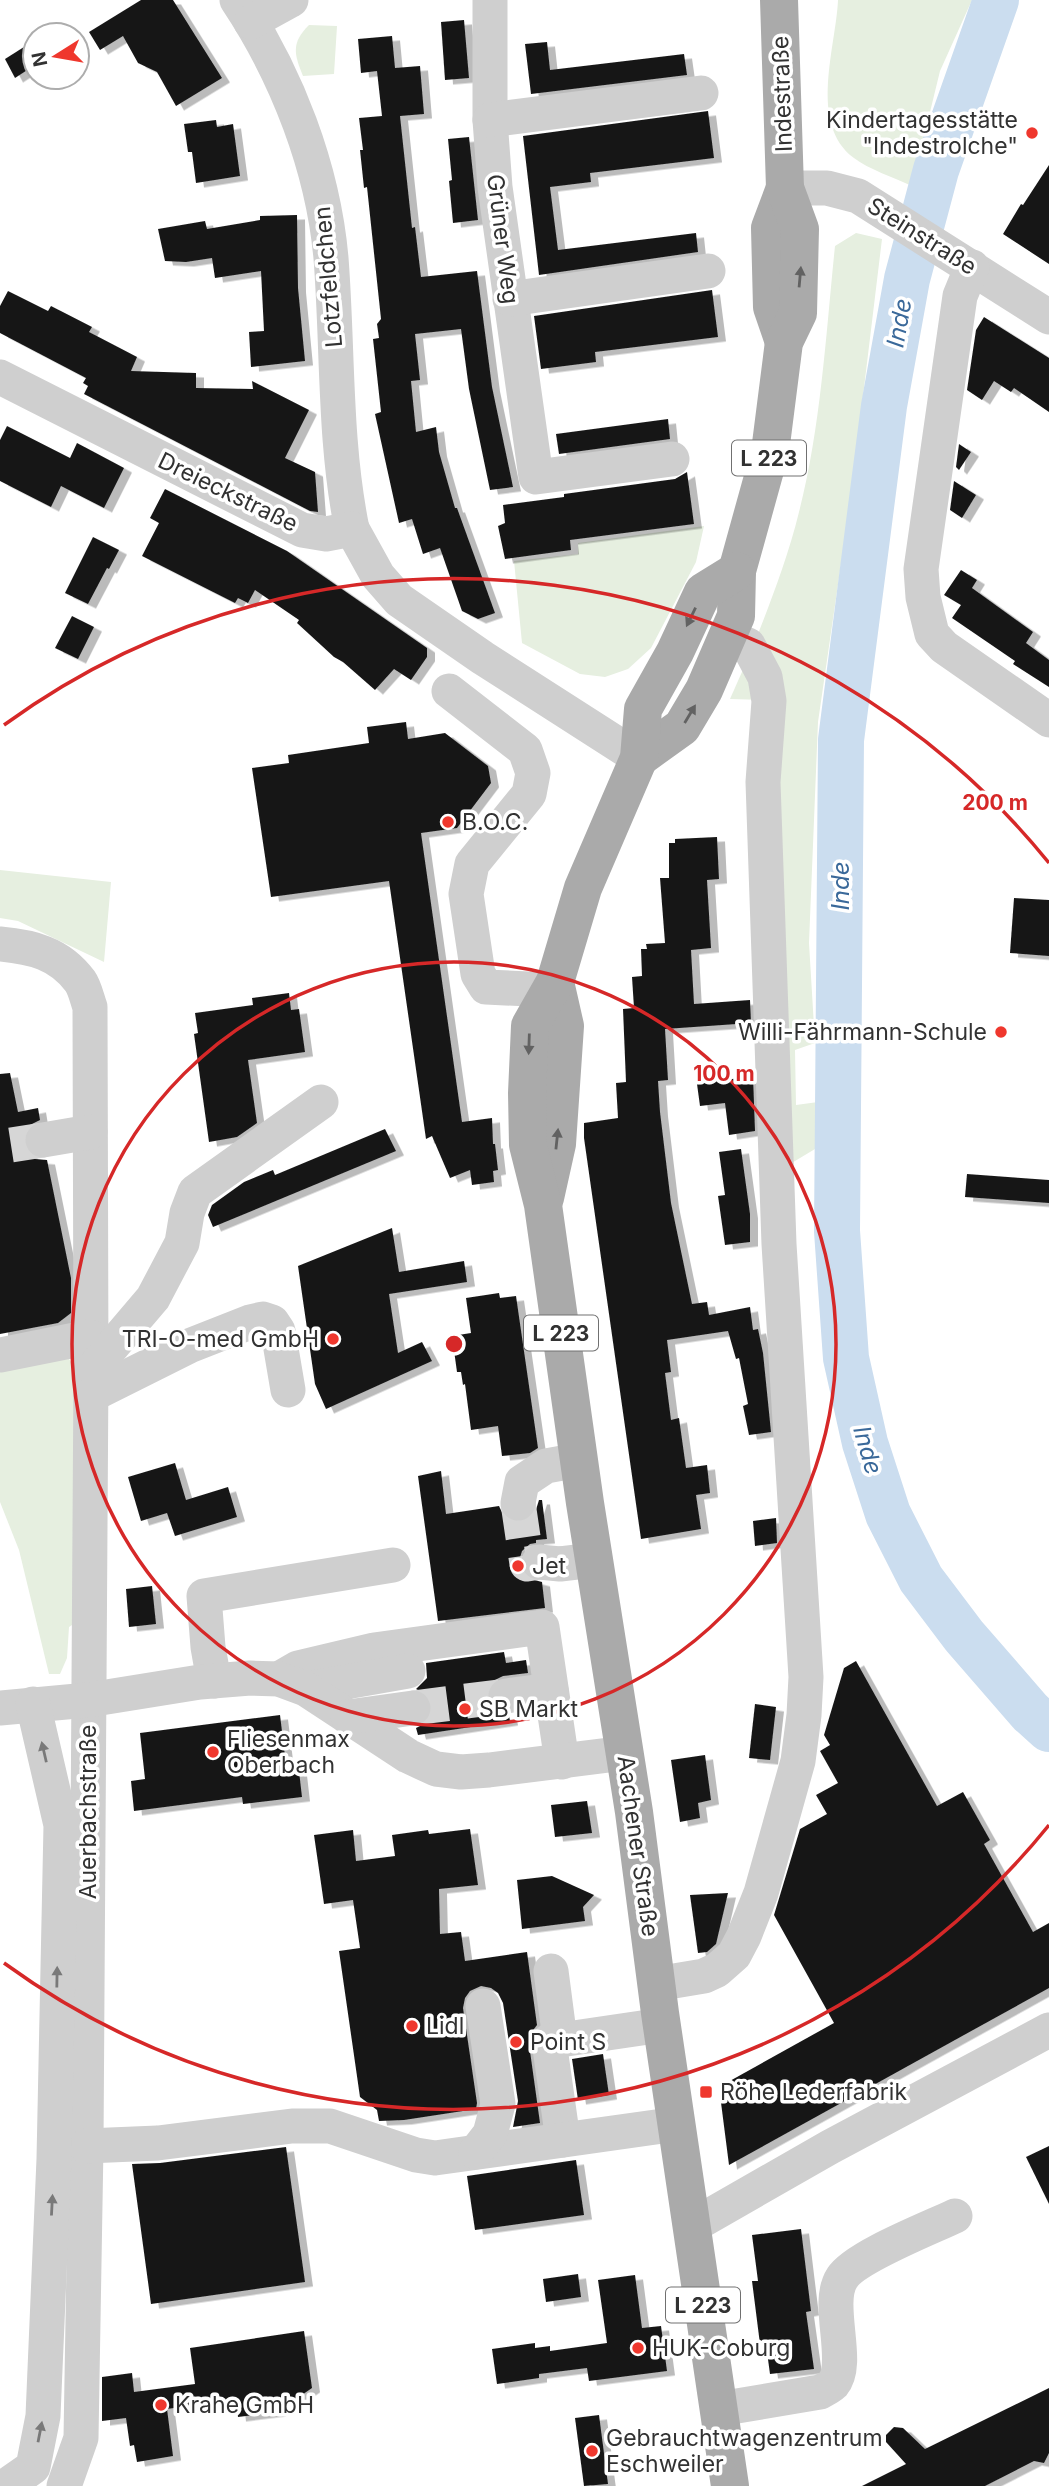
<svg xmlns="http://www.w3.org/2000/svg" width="1049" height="2486" font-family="Inter,sans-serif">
<defs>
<filter id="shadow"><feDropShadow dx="8" dy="4.5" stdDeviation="0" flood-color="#0004"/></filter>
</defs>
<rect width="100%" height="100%" fill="#fff"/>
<g fill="#e6efe0">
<path d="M838,0H972L940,71L912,186C895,178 868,169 854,158C808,124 836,47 838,0Z"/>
<path d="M309,25L337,26L334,74L303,76C294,54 291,43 309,25Z"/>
<path d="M856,233L882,239L851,495L818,722L809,943L815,1043L795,1050L796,1105L818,1102L820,1146L785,1167L754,644C771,601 788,557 799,512C821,427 826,333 835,246Z"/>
<polygon points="704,526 696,562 651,648 628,669 605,677 580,674 522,643 514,561 578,554 578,543"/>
<polygon points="749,656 764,700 730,699"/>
<polygon points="0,870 111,882 104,962 18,921 0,918"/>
<polygon points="69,1359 79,1374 78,1621 69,1627 67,1658 60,1674 49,1674 19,1550 0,1502 0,1365"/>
</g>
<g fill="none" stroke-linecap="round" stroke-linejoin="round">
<polyline stroke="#cbddef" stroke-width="46" points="996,0 936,170 907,279 884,406 841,740 837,1231 846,1358 865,1443 888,1514 921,1579 964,1636 1030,1712 1049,1729"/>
</g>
<g fill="#191919" filter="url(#shadow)">
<polygon points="141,0 173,0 222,78 176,106 157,72 138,63 123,36 100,50 89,32"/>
<polygon points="464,20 469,78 445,80 441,22"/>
<polygon points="392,36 395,68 420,66 424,114 400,116 412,228 415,227 421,277 477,271 492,387 513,487 490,490 469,389 461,329 415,334 420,380 411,381 416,432 436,427 439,452 455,508 457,508 495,613 478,619 462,611 440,548 423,554 412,519 399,523 375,414 381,412 373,339 379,338 377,324 381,319 367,187 364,188 360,150 363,150 359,118 382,116 377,71 361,73 358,39"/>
<polygon points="35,40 35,65 15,78 5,59"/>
<polygon points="547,42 550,70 684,54 687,75 531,94 525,44"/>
<polygon points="708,111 714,158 590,173 591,182 550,187 558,250 696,233 698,252 539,275 523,136"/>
<polygon points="216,120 217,127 233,124 240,176 196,183 192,152 188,152 184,124"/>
<polygon points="469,137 478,220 453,223 449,181 452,180 448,139"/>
<polygon points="1049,165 1049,264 1003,234 1021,204 1023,205"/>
<polygon points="297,215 298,288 305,361 251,367 249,332 264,331 261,271 215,278 212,258 186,262 165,261 158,229 205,221 207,229 260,220 260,216"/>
<polygon points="712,290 718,337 595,352 596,362 541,369 534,316"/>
<polygon points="8,291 48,311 51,306 92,327 89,332 137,357 131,371 196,373 196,388 253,389 252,381 309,410 285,458 315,472 318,512 310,511 84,394 88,386 83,383 86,378 0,333 0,306"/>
<polygon points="984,317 1049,358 1049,412 1014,388 1011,392 994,381 982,400 967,390 976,330"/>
<polygon points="668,419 670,439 559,454 556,434"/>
<polygon points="7,426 70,458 77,443 124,468 104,508 61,486 51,507 0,481 0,440"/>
<polygon points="959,444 971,452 959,470 956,467"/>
<polygon points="687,472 694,524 570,540 571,550 505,559 498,526 505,523 503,505 564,497 564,494 675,479"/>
<polygon points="954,481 976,495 962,518 950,510"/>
<polygon points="165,489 287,551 427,648 427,657 411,680 394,669 375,690 343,662 334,657 297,623 299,620 255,590 248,603 238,598 235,603 142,556 159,523 150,518"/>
<polygon points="93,537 119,550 109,569 107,568 88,604 65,593"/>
<polygon points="961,570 977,580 972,588 1033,632 1026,643 1049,660 1049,687 1013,664 1015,661 952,618 961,605 944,595"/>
<polygon points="72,616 94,627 78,659 55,648"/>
<polygon points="406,722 408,739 445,733 488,766 491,783 457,828 421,833 462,1122 492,1118 493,1144 495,1144 498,1170 493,1171 494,1182 472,1185 470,1170 450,1178 432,1136 426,1139 389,881 271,897 252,768 289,763 288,755 369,743 367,727"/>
<polygon points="717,837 719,879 707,880 711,948 691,950 694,1004 750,1000 751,1023 665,1029 668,1080 658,1081 660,1112 671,1203 692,1304 707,1302 709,1315 750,1307 753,1330 758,1329 763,1353 771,1432 749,1435 743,1406 748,1404 739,1358 736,1359 728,1331 667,1340 671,1372 665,1373 671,1420 679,1418 686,1468 707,1465 710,1493 696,1495 701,1529 641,1539 584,1138 584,1123 618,1118 616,1083 626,1082 623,1009 634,1008 632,977 642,976 641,949 647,949 646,944 665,943 660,878 669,878 669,843 675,843 675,839"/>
<polygon points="1014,898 1049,900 1049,956 1010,953"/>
<polygon points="289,993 291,1010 299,1009 305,1052 248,1060 257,1123 237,1137 209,1142 194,1034 198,1033 195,1013 253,1005 252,998"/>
<polygon points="10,1073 18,1112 38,1108 40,1120 30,1125 24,1134 23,1143 27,1152 35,1159 47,1160 71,1278 71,1313 58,1323 0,1334 0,1074"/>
<polygon points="753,1076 755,1131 729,1135 725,1103 700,1106 697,1084"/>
<polygon points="385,1129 396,1151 213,1227 208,1215 212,1205 244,1182 273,1170 275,1175"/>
<polygon points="741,1149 750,1214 750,1242 725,1245 718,1196 725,1195 719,1152"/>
<polygon points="967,1174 1049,1180 1049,1203 965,1197"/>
<polygon points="392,1228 399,1272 464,1261 467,1282 389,1294 398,1353 422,1342 432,1361 326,1409 315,1384 298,1266"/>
<polygon points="499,1293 500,1298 516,1296 538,1448 530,1453 502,1456 498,1426 471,1430 465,1384 463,1385 461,1372 457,1372 452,1336 471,1333 466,1298"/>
<polygon points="175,1463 186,1500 228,1487 237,1517 175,1536 167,1513 141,1521 128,1477"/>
<polygon points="441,1471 446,1514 499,1506 505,1519 515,1523 524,1522 534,1516 539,1500 542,1500 547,1539 536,1540 536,1543 530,1544 522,1551 519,1561 521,1570 527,1578 542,1582 545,1608 438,1621 418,1476"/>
<polygon points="776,1518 777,1543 755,1546 753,1521"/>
<polygon points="152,1586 156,1624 129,1627 126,1589"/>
<polygon points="504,1652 506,1663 526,1660 528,1673 503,1676 493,1681 487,1689 486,1698 490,1708 499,1715 509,1716 510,1721 418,1735 416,1728 426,1723 431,1716 433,1706 428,1695 416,1689 427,1678 426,1663"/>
<polygon points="856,1661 937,1806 963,1792 990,1840 984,1844 1033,1932 1049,1923 1049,1988 729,2165 719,2087 834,2023 774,1915 800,1829 827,1814 816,1795 838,1783 820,1751 830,1745 824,1735 844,1668"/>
<polygon points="755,1704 776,1707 770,1760 749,1758"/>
<polygon points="280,1715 287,1772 299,1771 302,1797 243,1804 242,1797 134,1811 131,1781 145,1779 140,1733"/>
<polygon points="705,1755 711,1800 698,1803 700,1818 680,1822 671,1760"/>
<polygon points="587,1801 592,1833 555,1837 551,1805"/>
<polygon points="470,1829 478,1885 439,1889 440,1934 461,1932 465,1961 527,1952 537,2025 531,2033 529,2044 540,2123 513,2127 518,2101 503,2003 498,1993 491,1988 481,1986 470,1991 465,1998 463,2008 477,2103 476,2109 404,2120 379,2121 377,2110 360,2097 339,1951 360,1948 353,1900 324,1904 314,1835 353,1830 356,1861 395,1856 392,1835 428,1830 429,1834"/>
<polygon points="552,1876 594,1895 583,1907 585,1921 522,1929 517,1880"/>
<polygon points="728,1893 716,1944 707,1952 698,1953 690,1895"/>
<polygon points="603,2054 609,2095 578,2100 572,2059"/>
<polygon points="1049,2146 1049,2204 1026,2157"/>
<polygon points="286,2147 305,2282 151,2304 132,2164 160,2163"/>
<polygon points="576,2160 584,2215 475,2230 467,2176"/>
<polygon points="801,2229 811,2311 806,2312 814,2369 770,2374 767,2352 761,2352 752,2281 758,2281 752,2235"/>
<polygon points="578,2274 581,2297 546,2302 543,2279"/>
<polygon points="635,2275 642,2328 661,2326 667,2371 589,2381 587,2368 539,2374 539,2378 497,2384 492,2349 535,2343 535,2348 550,2346 550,2351 607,2343 598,2280"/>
<polygon points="304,2331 312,2388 277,2412 238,2417 236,2399 167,2409 173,2456 137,2462 134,2445 130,2446 126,2418 102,2421 102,2377 132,2373 134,2392 195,2384 190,2348"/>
<polygon points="1049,2388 1049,2453 1044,2463 1034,2461 985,2486 862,2486 906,2464 886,2442 886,2435 894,2427 903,2428 925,2449"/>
<polygon points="599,2415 608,2484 584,2486 575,2418"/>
</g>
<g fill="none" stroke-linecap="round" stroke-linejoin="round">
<g stroke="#d6d6d6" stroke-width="35" stroke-dasharray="35 18" stroke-linecap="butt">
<polyline points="11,1145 43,1140"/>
<polyline points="518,1503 527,1564 539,1562"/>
<polyline points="413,1708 506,1696"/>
</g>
<g stroke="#cfcfcf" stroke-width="35">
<path d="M237,0C287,75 323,168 331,258C338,348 334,441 352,529"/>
<polyline points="490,0 490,120 495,187 536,477 672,459"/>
<polyline points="251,22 291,0"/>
<polyline points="490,120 701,93"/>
<polyline points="785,188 827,188 858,196 1049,317"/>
<polyline points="972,267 960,296 921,569 923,597 932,634 944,647 1049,720"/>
<polyline points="510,299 708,271"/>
<polyline points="0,377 302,530 326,534 352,529 378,576 399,600 483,658 639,758"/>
<polyline points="449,691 525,750 533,773 529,794 472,864 466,894 478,974 486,987 550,990"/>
<path d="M0,944C32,947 59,953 80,981C85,988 87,999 90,1007L91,1371L86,2146L81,2438L64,2486"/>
<polyline points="43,1140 90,1132"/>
<polyline points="0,1355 90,1337"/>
<polyline points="91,1371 153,1298 182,1243 187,1213 195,1192 321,1102"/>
<polyline points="91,1395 189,1346 250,1322 263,1319 272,1322 278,1331 288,1390"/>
<polyline points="518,1503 522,1482 546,1466 579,1460"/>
<polyline points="539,1562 560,1564 594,1560"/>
<polyline points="279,1679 298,1668 374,1650 542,1627 562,1762"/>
<polyline points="214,1681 208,1647 204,1596 393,1565"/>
<polyline points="306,1689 408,1671"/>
<polyline points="506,1696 551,1690"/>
<polyline points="0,1708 88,1700 200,1682 250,1678 279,1679 306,1689 408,1756 436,1769 461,1772 489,1770 625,1753"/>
<polyline points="348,1717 413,1708"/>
<polyline points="551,1971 560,2040 662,2025"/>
<polyline points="656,1984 704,1976 717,1970 734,1955 744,1936 761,1893 798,1761 804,1715 806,1677 779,1244 763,782 769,701 765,677 748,645 727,637"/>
<polyline points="560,2040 549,2041 563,2140"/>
<polyline points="86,2146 158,2143 292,2126 330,2126 416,2155 435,2158 677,2124"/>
<polyline points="476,2152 490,2134 498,2104 483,2006"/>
<polyline points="692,2226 830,2147 1049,2030"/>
<path d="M719,2409L820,2392C824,2390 830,2387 833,2384C851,2363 825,2304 842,2278C855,2257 930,2228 955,2216"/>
<polyline points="6,2486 33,2467 43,2416 54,2159 61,1825 33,1704"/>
</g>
<g stroke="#aaa" stroke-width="38">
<polyline points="784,342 772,307 770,228 785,188"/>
<polyline points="639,758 682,727 704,690 736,616 737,571 770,452 784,342 798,313 800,229 785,188 779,0"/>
<polyline points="545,1198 557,1144 565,1026 555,982"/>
<polyline points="730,2486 660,2013 634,1812 585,1503 543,1205 528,1145 527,1093 530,1026 555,982 583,888 639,758 643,709 675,652 703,592 737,571"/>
</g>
</g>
<defs><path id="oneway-solid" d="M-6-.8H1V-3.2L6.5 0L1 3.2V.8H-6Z" transform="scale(1.75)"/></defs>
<g fill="#626262">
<use href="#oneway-solid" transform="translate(800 277) rotate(-85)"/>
<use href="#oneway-solid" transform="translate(691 617) rotate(116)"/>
<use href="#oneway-solid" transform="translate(690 714) rotate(-59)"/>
<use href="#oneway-solid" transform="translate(529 1044) rotate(92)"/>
<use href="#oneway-solid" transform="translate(557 1139) rotate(-84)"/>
</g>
<g fill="#797979">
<use href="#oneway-solid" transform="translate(44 1752) rotate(-103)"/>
<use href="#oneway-solid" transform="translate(57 1977) rotate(-89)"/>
<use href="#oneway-solid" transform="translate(52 2205) rotate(-87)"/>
<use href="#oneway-solid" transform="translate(40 2432) rotate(-79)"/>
</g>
<g fill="none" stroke="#d62828" stroke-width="3.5">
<circle cx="454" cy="1344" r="382"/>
<path d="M1049 1825A765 765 0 0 1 4 1963M4 725A765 765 0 0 1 1049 863"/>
</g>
<g fill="#ef372d" stroke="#fff" stroke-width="2.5">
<circle cx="1032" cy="133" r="7"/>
<circle cx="448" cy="822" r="7"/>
<circle cx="1001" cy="1032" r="7"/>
<circle cx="333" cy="1339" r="7"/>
<circle cx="518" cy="1566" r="7"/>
<circle cx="465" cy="1709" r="7"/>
<circle cx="213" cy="1752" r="7"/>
<circle cx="412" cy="2026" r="7"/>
<circle cx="516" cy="2042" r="7"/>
<rect x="699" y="2085" width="14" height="14" rx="3.5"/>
<circle cx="638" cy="2348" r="7"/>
<circle cx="161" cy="2405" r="7"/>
<circle cx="592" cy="2451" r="7"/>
</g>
<g text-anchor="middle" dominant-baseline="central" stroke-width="7" stroke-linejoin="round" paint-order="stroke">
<g fill="#fff" stroke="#707070" stroke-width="2">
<rect x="732" y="440.5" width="74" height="35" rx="5"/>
<rect x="524" y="1315.5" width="74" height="35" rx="5"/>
<rect x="666" y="2287.5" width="74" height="35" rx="5"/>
</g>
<g font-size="21" font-weight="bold" fill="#323232">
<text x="769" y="458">L 223</text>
<text x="561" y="1333">L 223</text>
<text x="703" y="2305">L 223</text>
</g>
<g font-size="23" fill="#323232" stroke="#fff">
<text transform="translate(782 94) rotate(-92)">Indestraße</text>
<text transform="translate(922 236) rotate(32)">Steinstraße</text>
<text transform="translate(503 239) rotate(83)">Grüner Weg</text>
<text transform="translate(328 277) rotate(-95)">Lotzfeldchen</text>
<text transform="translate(228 492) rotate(26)">Dreieckstraße</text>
<text transform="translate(88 1812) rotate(-90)">Auerbachstraße</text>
<text transform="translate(638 1846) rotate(82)">Aachener Straße</text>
</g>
<g font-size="23" fill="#323232" stroke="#fff" text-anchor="start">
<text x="1018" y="120" text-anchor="end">Kindertagesstätte<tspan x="1018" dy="26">"Indestrolche"</tspan></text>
<text x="462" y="822">B.O.C.</text>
<text x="987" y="1032" text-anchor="end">Willi-Fährmann-Schule</text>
<text x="319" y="1339" text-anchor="end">TRI-O-med GmbH</text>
<text x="532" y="1566">Jet</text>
<text x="479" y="1709">SB Markt</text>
<text x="227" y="1739">Fliesenmax<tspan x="227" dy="26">Oberbach</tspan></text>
<text x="426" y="2026">Lidl</text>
<text x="530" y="2042">Point S</text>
<text x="720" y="2092">Röhe Lederfabrik</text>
<text x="652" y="2348">HUK-Coburg</text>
<text x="175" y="2405">Krahe GmbH</text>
<text x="606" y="2438">Gebrauchtwagenzentrum<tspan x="606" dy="26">Eschweiler</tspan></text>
</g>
<g font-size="24" font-style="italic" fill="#3a699a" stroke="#fff">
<text transform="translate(899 323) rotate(-80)">Inde</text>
<text transform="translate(840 886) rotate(-90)">Inde</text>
<text transform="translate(868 1450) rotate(74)">Inde</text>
</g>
</g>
<circle cx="454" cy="1344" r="10" fill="#d62828" stroke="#fff" stroke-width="3.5"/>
<g font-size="21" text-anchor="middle" font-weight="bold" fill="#d62828" stroke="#fff" stroke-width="7" stroke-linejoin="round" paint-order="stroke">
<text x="995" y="810">200 m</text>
<text x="724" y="1081">100 m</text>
</g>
<g transform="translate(56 56) rotate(259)"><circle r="33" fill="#ffffff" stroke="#adadad" stroke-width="2"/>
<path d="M0-5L12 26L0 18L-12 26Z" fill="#ef372d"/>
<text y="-10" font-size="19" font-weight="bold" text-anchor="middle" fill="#323232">N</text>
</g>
</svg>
